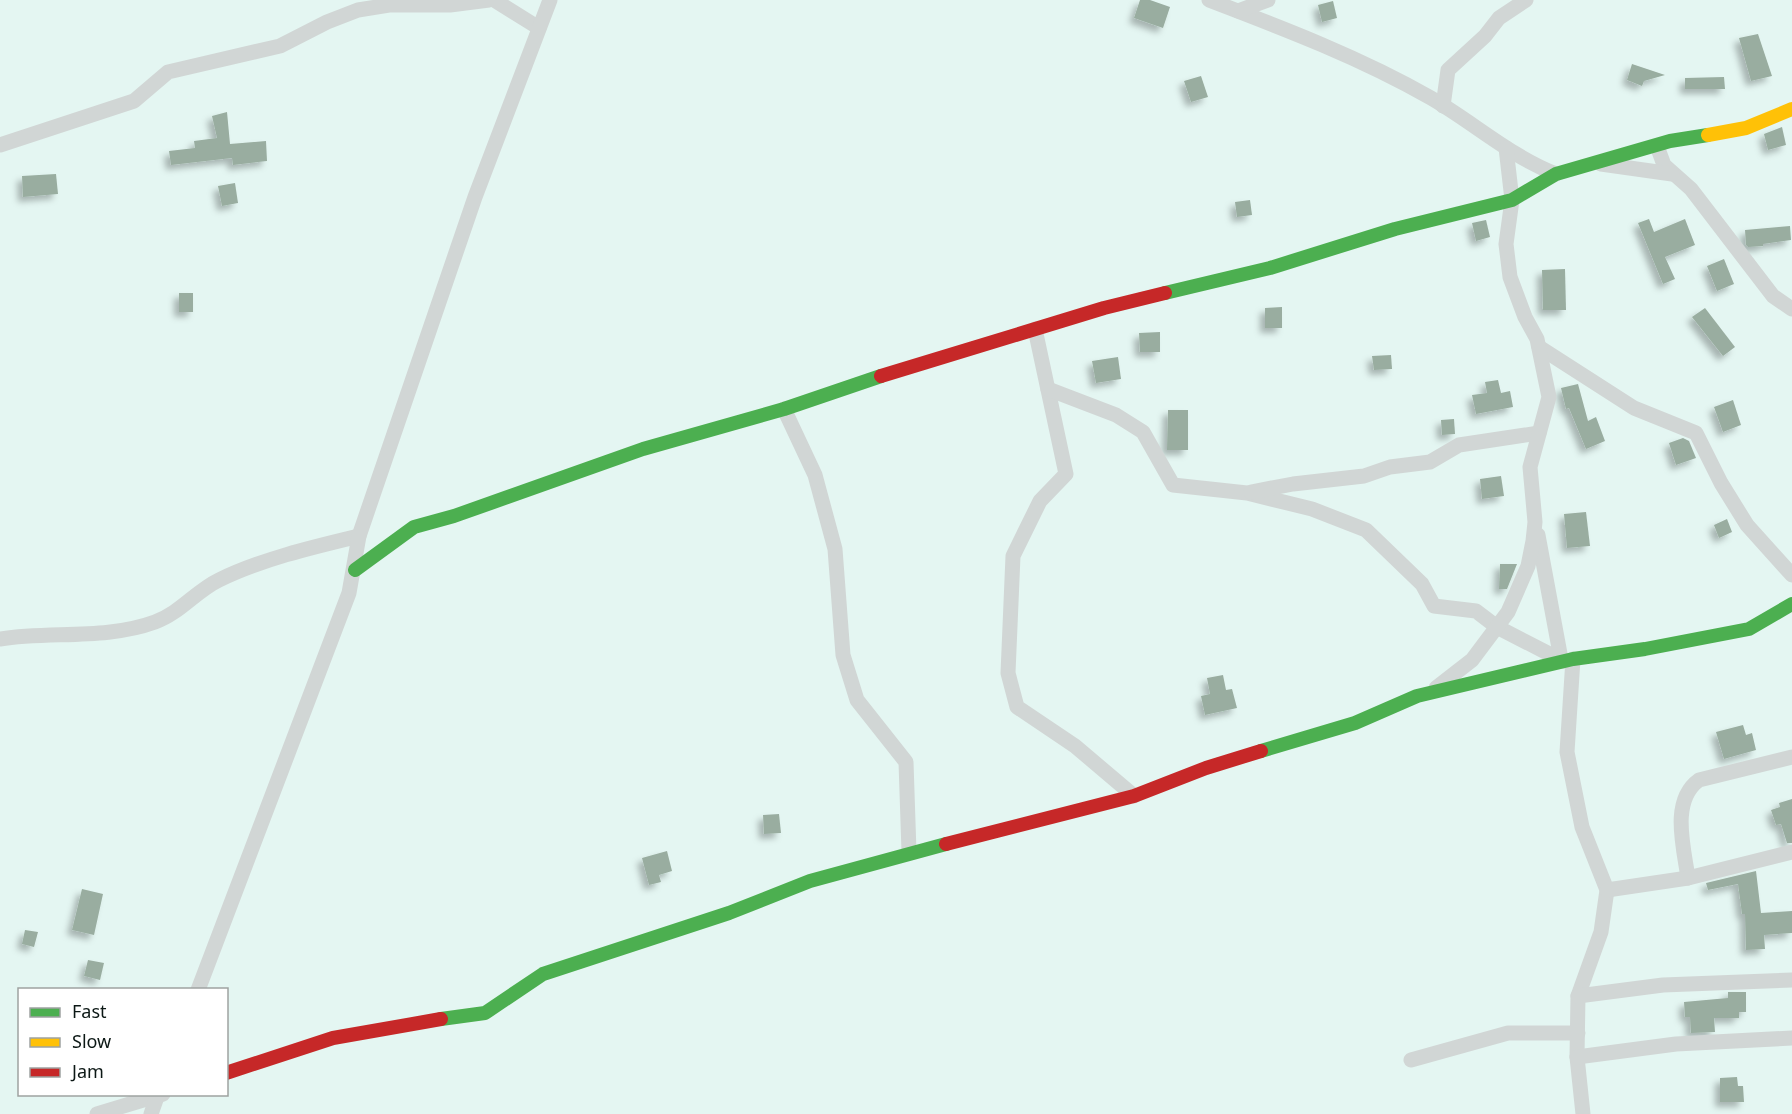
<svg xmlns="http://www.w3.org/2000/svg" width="1792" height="1114" font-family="'Noto Sans',sans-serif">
<defs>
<filter id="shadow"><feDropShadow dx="-5" dy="5" stdDeviation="3" flood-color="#0004"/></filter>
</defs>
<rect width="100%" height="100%" fill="#e4f6f2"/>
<g fill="#99ada0" filter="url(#shadow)">
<polygon points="1140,0 1150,0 1170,7 1163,28 1134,18"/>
<polygon points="1333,1 1337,18 1322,22 1318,5"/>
<polygon points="1758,34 1772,76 1751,81 1739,38"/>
<polygon points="1632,64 1665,75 1644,81 1642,86 1627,80"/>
<polygon points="1201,76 1208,97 1191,102 1184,81"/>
<polygon points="1724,77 1725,89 1685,89 1685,78"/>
<polygon points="227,112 230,144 266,141 267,161 233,165 232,158 171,165 169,151 195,148 194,141 217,138 212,116"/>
<polygon points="1782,127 1786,145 1768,150 1764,134"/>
<polygon points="56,174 58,194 23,197 22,176"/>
<polygon points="235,183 238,203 222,206 218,186"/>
<polygon points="1250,200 1252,215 1237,217 1235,202"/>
<polygon points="1649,219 1654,232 1685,219 1695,245 1665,257 1675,279 1663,284 1638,223"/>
<polygon points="1486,220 1490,237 1476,241 1472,223"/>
<polygon points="1790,226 1791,240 1763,244 1763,246 1748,247 1746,245 1745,230"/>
<polygon points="1724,259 1734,284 1717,291 1707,266"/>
<polygon points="1565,269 1566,310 1543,310 1542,270"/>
<rect x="179" y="293" width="14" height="19"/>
<polygon points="1282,307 1282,328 1265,328 1265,308"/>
<polygon points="1705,308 1735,347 1723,356 1692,317"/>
<polygon points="1160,332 1160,352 1140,352 1139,333"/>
<polygon points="1391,355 1392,369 1374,370 1372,356"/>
<polygon points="1118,357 1121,379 1096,383 1092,361"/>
<polygon points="1498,380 1501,393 1510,391 1513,407 1476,414 1472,395 1487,393 1485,382"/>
<polygon points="1578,384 1588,421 1596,417 1605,441 1586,449 1569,408 1566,409 1561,388"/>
<polygon points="1733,400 1741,425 1723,432 1714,407"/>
<polygon points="1168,410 1188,410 1188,450 1167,450"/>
<polygon points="1454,419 1455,434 1442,435 1441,420"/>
<polygon points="1683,438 1689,441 1696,458 1676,465 1669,443"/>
<polygon points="1501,476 1504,496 1482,499 1480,479"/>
<polygon points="1586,512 1590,546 1567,548 1564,514"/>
<polygon points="1727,519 1732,532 1719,538 1714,525"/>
<polygon points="1500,564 1517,564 1507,589 1499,589"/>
<polygon points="1223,675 1226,690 1232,689 1237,708 1205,715 1201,696 1210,694 1207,678"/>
<polygon points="1743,725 1746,735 1752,733 1756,750 1724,759 1716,732"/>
<polygon points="1792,799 1792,843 1787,843 1781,824 1776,825 1771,810 1780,807 1779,803"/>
<polygon points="779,814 781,833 764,834 763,815"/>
<polygon points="667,851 672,871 659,875 661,882 649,885 642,858"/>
<polygon points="1756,871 1761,913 1792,911 1792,933 1764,935 1765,949 1746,950 1745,914 1742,914 1738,884 1708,890 1706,883"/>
<polygon points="82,889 103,894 94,935 72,930"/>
<polygon points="25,930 38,932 34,947 22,944"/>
<polygon points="88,960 104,963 100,980 84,976"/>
<polygon points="1728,992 1746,992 1746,1012 1739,1012 1739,1018 1714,1018 1715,1032 1691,1033 1690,1017 1685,1017 1684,1002 1728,998"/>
<polygon points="1737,1077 1738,1086 1743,1086 1744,1102 1720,1102 1720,1078"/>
</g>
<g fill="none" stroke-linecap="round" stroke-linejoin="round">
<g stroke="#d1d6d5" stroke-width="15">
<polyline points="494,0 539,28"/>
<path d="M1209,0C1285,29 1361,58 1431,98C1474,123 1510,156 1556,174"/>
<polyline points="1238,11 1268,0"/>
<polyline points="1443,106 1448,70 1485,36 1499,18 1526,0"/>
<polyline points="0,145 134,101 168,72 280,46 327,22 358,10 389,5 450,5 489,0"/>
<polyline points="1657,146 1664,165 1691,189 1773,296 1792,309"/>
<polyline points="1601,164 1672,174"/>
<polyline points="1035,329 1066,474 1040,501 1013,556 1008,673 1017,707 1075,746 1134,796"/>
<polyline points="1539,347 1634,408 1696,433 1721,483 1747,525 1792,575"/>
<polyline points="1048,389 1116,415 1143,432 1173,485 1247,493 1312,509 1366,530 1422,584 1434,606 1476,611 1497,627 1563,661"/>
<polyline points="784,409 815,475 835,549 843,655 857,700 906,762 909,852"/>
<polyline points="1251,492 1293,484 1364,476 1390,467 1430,462 1459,445 1539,433"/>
<polyline points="1538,535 1561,659"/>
<path d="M0,639C50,631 106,640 155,622C180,613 196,591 219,580C262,559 313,547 359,536"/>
<polyline points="1573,659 1567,752 1582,827 1607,890 1601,932 1578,996 1577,1057 1583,1114"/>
<polyline points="1436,688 1472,660 1508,612 1528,566 1533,541 1535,522 1530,467 1549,397 1537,339 1525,317 1510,277 1506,244 1512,200 1506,148"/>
<path d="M1688,878C1684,848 1670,801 1699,780L1792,757"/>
<polyline points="1607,890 1688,878 1792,852"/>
<polyline points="198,990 349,593 359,536 475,197 550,0"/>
<polyline points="1578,996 1663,985 1792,980"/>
<polyline points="1577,1057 1676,1044 1792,1038"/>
<polyline points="1411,1060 1508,1033 1578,1033"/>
<polyline points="97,1114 163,1094"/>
<polyline points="151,1114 158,1094"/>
</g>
<g stroke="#4caf50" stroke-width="14">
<polyline points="1165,293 1270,268 1395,229 1512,200 1556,174 1670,141 1708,135"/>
<polyline points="355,570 414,527 454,516 643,449 784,409 881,376"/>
<polyline points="1261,751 1355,723 1417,696 1573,659 1645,649 1749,629 1792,604"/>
<polyline points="441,1019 485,1013 543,974 729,913 810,881 946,844"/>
</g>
<polyline stroke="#ffc107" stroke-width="14" points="1708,135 1746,128 1792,109"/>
<g stroke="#c62828" stroke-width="14">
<polyline points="881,376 1104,308 1165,293"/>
<polyline points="946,844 1134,796 1206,768 1261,751"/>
<polyline points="226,1073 333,1038 441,1019"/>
</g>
</g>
<rect x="18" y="988" width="210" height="108" fill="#ffffff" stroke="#9ea3a1" stroke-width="1.5"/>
<rect x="30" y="1008" width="30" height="9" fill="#4caf50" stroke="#9ea3a1" stroke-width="1.5"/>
<text x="72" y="1018" font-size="18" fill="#0c1815">Fast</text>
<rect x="30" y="1038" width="30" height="9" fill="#ffc107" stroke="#9ea3a1" stroke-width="1.5"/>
<text x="72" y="1048" font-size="18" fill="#0c1815">Slow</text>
<rect x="30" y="1068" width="30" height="9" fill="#c62828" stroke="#9ea3a1" stroke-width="1.5"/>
<text x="72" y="1078" font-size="18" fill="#0c1815">Jam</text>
</svg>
